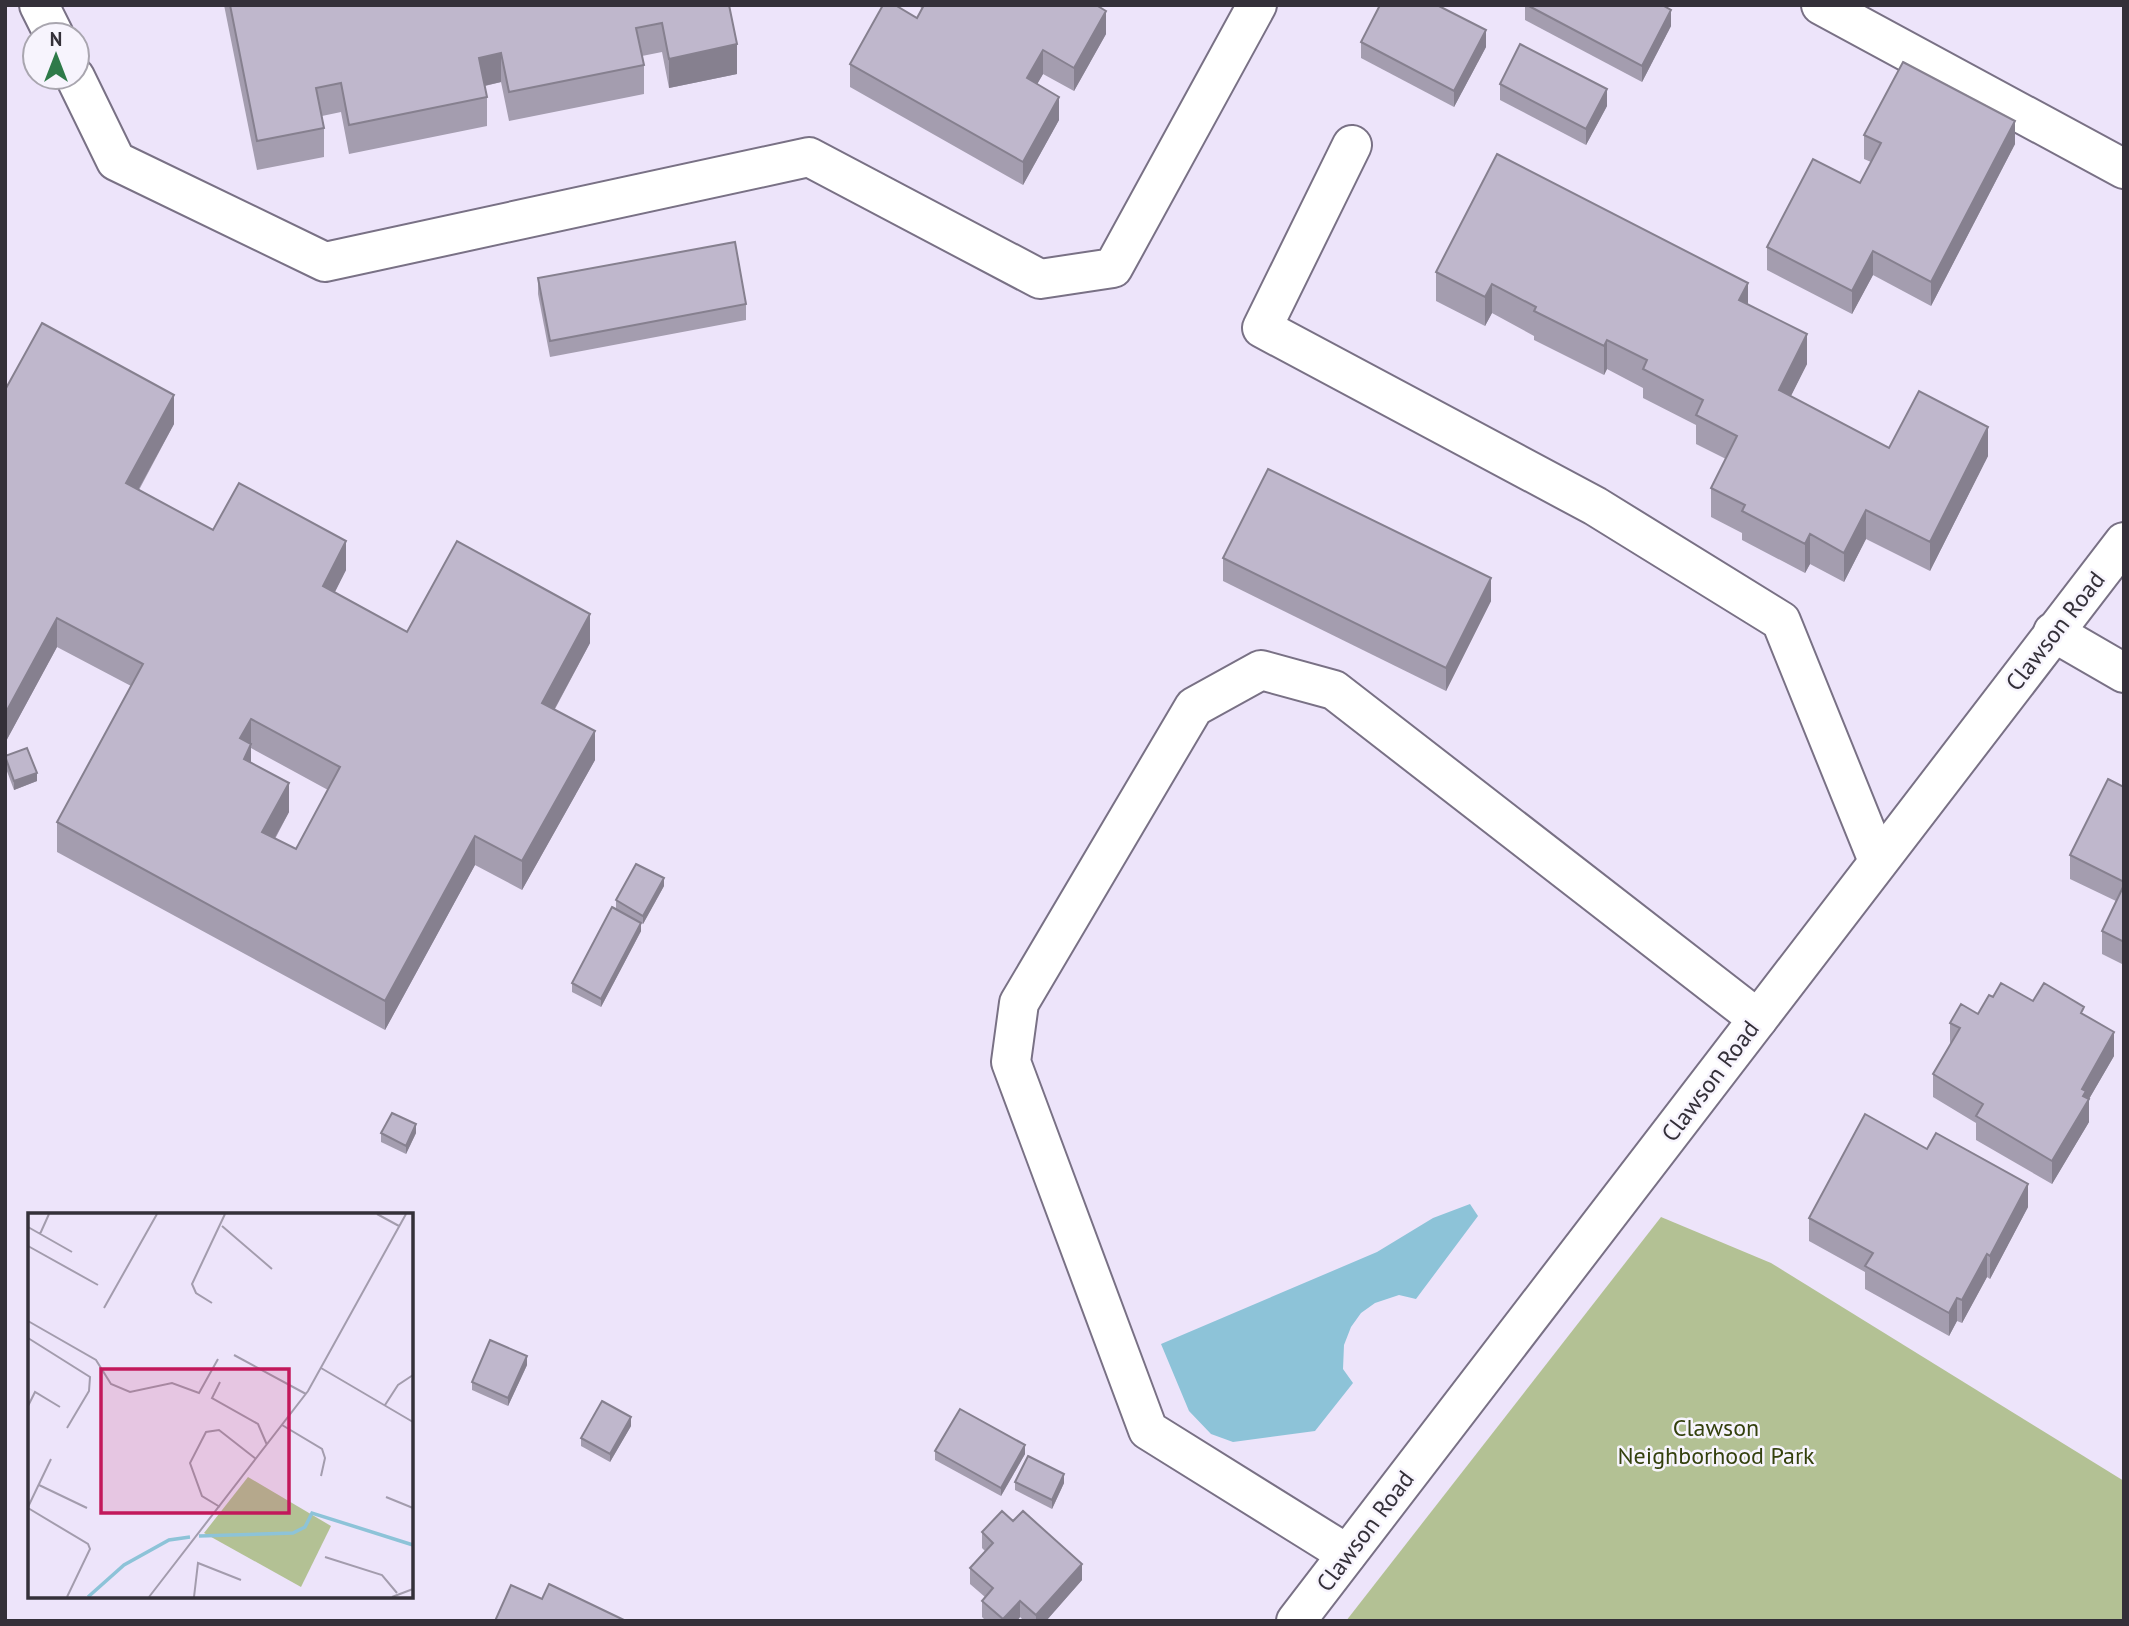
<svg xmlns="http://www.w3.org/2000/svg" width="2129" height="1626" font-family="'PT Sans',sans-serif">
<rect width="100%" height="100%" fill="#ede4fa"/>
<polygon fill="#b3c194" points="1661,1217 1771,1263 2124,1481 2124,1621 1346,1621"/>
<polygon fill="#8dc3d8" points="1470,1204 1478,1216 1416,1299 1399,1295 1375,1303 1361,1313 1351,1327 1344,1345 1343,1369 1353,1383 1315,1431 1233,1442 1211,1434 1189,1411 1161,1344 1377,1252 1433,1218"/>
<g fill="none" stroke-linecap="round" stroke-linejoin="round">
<defs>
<g id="minor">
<polyline points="39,5 54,35"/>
<polyline points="1821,5 2124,169"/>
<polyline points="75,77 116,161 325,262 809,157 1040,279 1113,268 1257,5"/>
<polyline points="1352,145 1262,328 1595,506 1781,621 1878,861"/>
<polyline points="2053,632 2124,673"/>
<polyline points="1347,1554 1148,1430 1011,1062 1019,1003 1194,707 1261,670 1334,690 1758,1019"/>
<polyline points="1296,1621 2124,542"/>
</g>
</defs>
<use href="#minor" stroke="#797185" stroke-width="42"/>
<use href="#minor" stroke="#fff" stroke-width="38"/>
</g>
<g fill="#a49daf" fill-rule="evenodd">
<polygon points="224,5 729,5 737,74 669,88 662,52 642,56 644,65 644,94 509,121 501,82 485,86 487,97 487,126 349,154 341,112 322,116 324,128 324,157 257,170"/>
<polygon points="916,5 1096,5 1106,34 1074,91 1043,74 1037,84 1059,120 1023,185 850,87 850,64 917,18 922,8"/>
<polygon points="1525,5 1662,5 1671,26 1642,82 1525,20"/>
<polygon points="1361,42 1486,47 1454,107 1361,58"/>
<polygon points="1500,84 1607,106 1586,145 1500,100"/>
<polygon points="1864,135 2015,144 1931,306 1873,275 1852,314 1767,270 1767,247 1860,183 1871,162 1864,159"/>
<polygon points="1436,272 1748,304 1807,364 1790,397 1889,448 1988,456 1930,571 1866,539 1844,582 1810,564 1805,573 1742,540 1742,533 1711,517 1711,488 1726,459 1696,444 1696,425 1643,398 1643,388 1607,369 1604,375 1534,340 1534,336 1492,313 1485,326 1436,301"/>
<polygon points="538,278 746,304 746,320 550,357 538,294"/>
<path d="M5,390L174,424L139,490L213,530L346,570L335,592L407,632L590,643L555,709L595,760L522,890L475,865L385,1030L57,852V822L131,686L57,647L5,743ZM251,748L328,790L296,849L275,839L289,812L251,763Z"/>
<polygon points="1223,558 1491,601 1446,691 1223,581"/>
<polygon points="5,756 37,781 14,790 5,766"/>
<polygon points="2124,787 2124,965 2102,954 2102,931 2116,901 2070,879 2070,855"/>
<polygon points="664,886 643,924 641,923 641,931 601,1007 572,992 572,983 637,921 616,909 616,900"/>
<polygon points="1993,997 2033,1001 2084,1015 2114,1056 2089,1099 2089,1122 2052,1184 1976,1140 1976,1123 1933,1097 1933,1074 1950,1046 1950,1023 1978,1014"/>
<polygon points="381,1133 416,1133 406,1154 381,1142"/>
<polygon points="2028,1207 1990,1279 1987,1277 1962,1323 1957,1321 1949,1336 1865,1289 1865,1272 1809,1241 1809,1218"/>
<polygon points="527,1365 508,1406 472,1390 472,1382"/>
<polygon points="631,1426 610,1462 581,1446 581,1438"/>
<polygon points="935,1451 1025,1454 1001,1496 935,1460"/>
<polygon points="1015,1482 1064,1483 1052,1509 1015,1490"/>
<polygon points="982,1532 1082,1580 1046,1621 1024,1621 1020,1617 1017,1621 986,1621 982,1617 982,1601 985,1597 970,1584 970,1568 985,1551 982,1548"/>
</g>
<g fill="#86808f">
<polygon points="1671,10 1671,26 1642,82 1642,66"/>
<polygon points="1106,11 1106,34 1074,91 1074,68"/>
<polygon points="1486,30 1486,47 1454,107 1454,91"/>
<polygon points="737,44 737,74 669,88 669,59"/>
<polygon points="1043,50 1043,74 1027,102 1027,78"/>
<polygon points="501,53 501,82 479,87 479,58"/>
<polygon points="1607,89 1607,106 1586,145 1586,129"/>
<polygon points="1059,97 1059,120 1023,185 1023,162"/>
<polygon points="2015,121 2015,144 1931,306 1931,282"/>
<polygon points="1873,251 1873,275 1852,314 1852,291"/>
<polygon points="1748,283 1748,312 1739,300"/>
<polygon points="1492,284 1492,313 1485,326 1485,297"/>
<polygon points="1807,334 1807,364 1779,420 1779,390"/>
<polygon points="1607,340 1607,369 1604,375 1604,346"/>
<polygon points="174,395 174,424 126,512 126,483"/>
<polygon points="1988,427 1988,456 1930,571 1930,542"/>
<polygon points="1866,510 1866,539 1844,582 1844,553"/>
<polygon points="1810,534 1810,564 1805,573 1805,544"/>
<polygon points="346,541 346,570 323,615 323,586"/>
<polygon points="1491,578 1491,601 1446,691 1446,668"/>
<polygon points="590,614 590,643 542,732 542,703"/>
<polygon points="57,618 57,647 5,743 5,714"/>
<polygon points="251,719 251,773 244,762 240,738"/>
<polygon points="595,731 595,760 522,890 522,861"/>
<polygon points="37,773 37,781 14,790 14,781"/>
<polygon points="289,783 289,812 262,861 262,832"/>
<polygon points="475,836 475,865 385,1030 385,1001"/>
<polygon points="664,878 664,886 643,924 643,916"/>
<polygon points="641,923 641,931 601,1007 601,999"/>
<polygon points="2114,1032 2114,1056 2089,1099 2089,1122 2052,1184 2052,1161 2082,1089"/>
<polygon points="416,1124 416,1133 406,1154 406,1146"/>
<polygon points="2028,1184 2028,1207 1990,1279 1990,1256"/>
<polygon points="1987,1254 1987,1277 1962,1323 1962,1300"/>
<polygon points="1957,1298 1957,1321 1949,1336 1949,1313"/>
<polygon points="527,1356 527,1365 508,1406 508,1398"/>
<polygon points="631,1417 631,1426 610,1462 610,1454"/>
<polygon points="1025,1445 1025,1454 1001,1496 1001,1488"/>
<polygon points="1064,1474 1064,1483 1052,1509 1052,1500"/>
<polygon points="1082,1564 1082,1580 1046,1621 1036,1621 1036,1615"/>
<polygon points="1020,1601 1020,1617 1017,1621 1003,1621 1003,1619"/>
</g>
<g fill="#bfb7cc" stroke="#86808f" stroke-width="2" fill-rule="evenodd">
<polygon points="230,5 729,5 737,44 669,59 662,23 636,28 644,65 509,92 501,53 479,58 487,97 349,125 341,83 316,88 324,128 257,141"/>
<polygon points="883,5 895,5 917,18 924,5 1096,5 1106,11 1074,68 1043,50 1027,78 1059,97 1023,162 850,64"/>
<polygon points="1380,5 1437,5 1486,30 1454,91 1361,42"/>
<polygon points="1527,5 1662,5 1671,10 1642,66"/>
<polygon points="1520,44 1607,89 1586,129 1500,84"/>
<polygon points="1903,62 2015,121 1931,282 1873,251 1852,291 1767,247 1813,159 1860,183 1881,143 1864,135"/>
<polygon points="1497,154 1748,283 1739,300 1807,334 1779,390 1889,448 1919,391 1988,427 1930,542 1866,510 1844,553 1810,534 1805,544 1742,511 1745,505 1711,488 1737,436 1696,415 1703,400 1643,369 1647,360 1607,340 1604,346 1534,311 1536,307 1492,284 1485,297 1436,272"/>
<polygon points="735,242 746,304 550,341 538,278"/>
<path d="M42,323L174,395L126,483L213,530L239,483L346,541L323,586L407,632L457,541L590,614L542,703L595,731L522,861L475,836L385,1001L57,822L143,664L57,618L5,714V390ZM251,719L340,767L296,849L262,832L289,783L244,759L251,744L240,738Z"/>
<polygon points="1268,469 1491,578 1446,668 1223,558"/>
<polygon points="27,748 37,773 14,781 5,756"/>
<polygon points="2108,779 2124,787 2124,882 2070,855"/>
<polygon points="636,864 664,878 643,916 616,900"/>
<polygon points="2124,885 2124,942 2102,931"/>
<polygon points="612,907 641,923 601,999 572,983"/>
<polygon points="2001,983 2033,1001 2044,983 2084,1007 2081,1013 2114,1032 2082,1089 2086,1091 2083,1096 2089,1099 2052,1161 1976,1116 1983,1104 1933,1074 1960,1028 1950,1023 1961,1004 1978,1014 1989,995 1993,997"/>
<polygon points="392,1113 416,1124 406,1146 381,1133"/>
<polygon points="1865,1114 1927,1149 1936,1133 2028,1184 1990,1256 1987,1254 1962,1300 1957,1298 1949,1313 1865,1266 1873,1253 1809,1218"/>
<polygon points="490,1340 527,1356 508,1398 472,1382"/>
<polygon points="602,1401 631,1417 610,1454 581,1438"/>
<polygon points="960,1409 1025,1445 1001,1488 935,1451"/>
<polygon points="1028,1456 1064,1474 1052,1500 1015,1482"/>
<polygon points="1002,1511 1013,1521 1023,1511 1082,1564 1036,1615 1020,1601 1003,1619 982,1601 993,1588 970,1568 993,1543 982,1532"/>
<polygon points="549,1584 626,1621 495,1621 511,1585 542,1599"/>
</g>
<g text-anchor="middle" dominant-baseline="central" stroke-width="5" stroke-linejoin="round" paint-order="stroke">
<g font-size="24" fill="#343039" stroke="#f7f4fd">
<text transform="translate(2055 631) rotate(-52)">Clawson Road</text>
<text transform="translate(1710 1081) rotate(-53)">Clawson Road</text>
<text transform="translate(1365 1531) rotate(-53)">Clawson Road</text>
</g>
<g font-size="24" fill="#34410d" stroke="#f7f4fd">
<text x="1716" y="1427">Clawson<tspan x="1716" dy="28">Neighborhood Park</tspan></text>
</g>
</g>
<g transform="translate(28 1213)">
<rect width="385" height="385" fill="#ede4fa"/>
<path d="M220,264L303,313L273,374L176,320Z" fill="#b3c194"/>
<path fill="none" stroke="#8dc3d8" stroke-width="3.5" d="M171,323L265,320L277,314L284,300L385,332M60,384L96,352L141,327L162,324"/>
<path fill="none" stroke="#a39cad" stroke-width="2" d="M349,1L371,13M194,13L244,56M0,14L44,39M12,21L21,1M0,33L70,72M184,90L168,80L164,71L197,1M76,95L129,1M0,108L68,147L83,171L102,179L144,170L171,180L190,146M0,125L62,164L61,178L39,215M206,142L278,181M293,155L385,209M192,169L184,185L230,211L239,232M357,192L370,172L385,162M0,193L7,179L32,194M254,212L294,236L297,245L293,263M11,272L59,295M358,284L385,295M0,294L23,246M192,294L174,283L162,250L178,219L191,217L228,246M0,295L60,331L62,336L39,384M297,344L354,362L369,380M121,384L280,178L378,1M166,384L170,350L213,367M364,384L385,376"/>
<path fill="#c2185b" fill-opacity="0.15" stroke="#c2185b" stroke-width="3.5" d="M73,156H261V300H73Z"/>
<rect width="385" height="385" fill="none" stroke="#343039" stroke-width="3.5"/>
</g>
<rect width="2129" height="1626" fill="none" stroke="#343039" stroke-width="14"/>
<g transform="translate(56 56)"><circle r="33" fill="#f7f4fd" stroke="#a9a6af" stroke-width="2"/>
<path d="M0-5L12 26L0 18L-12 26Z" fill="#2e7a49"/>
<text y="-10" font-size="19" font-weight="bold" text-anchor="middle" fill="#343039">N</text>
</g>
</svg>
